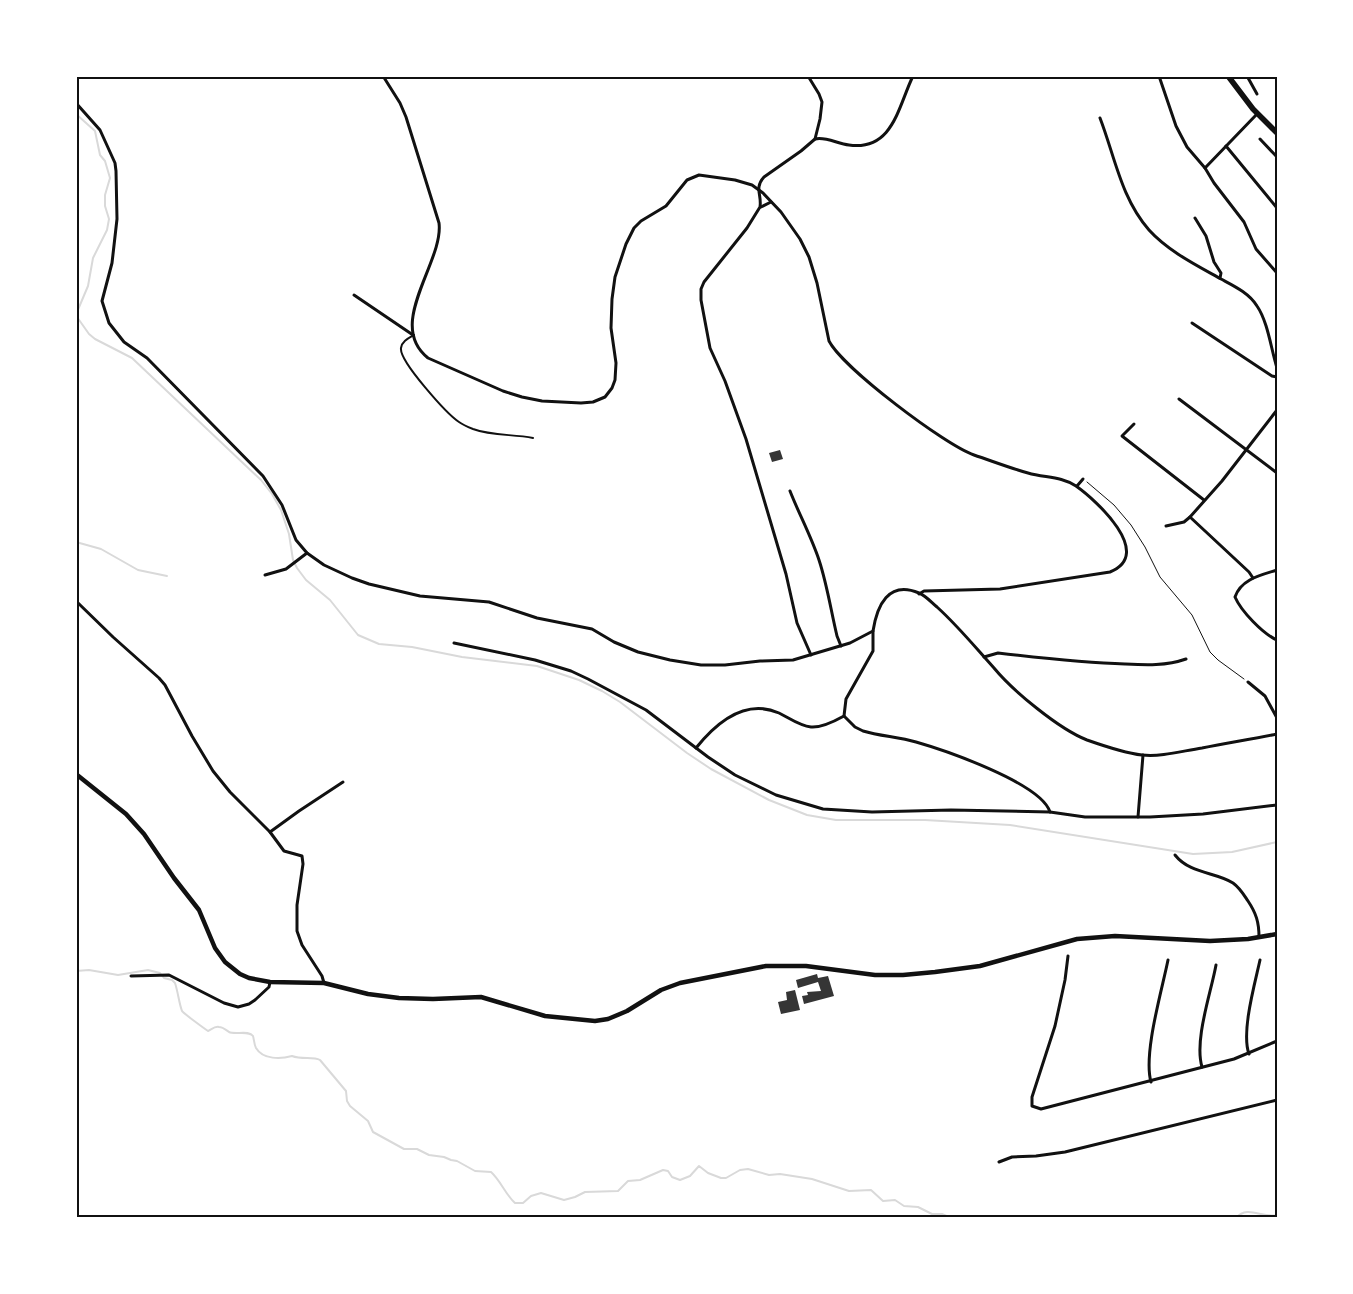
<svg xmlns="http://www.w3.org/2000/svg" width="1353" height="1294" font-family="Barlow,sans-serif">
<rect width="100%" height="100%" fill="#fff"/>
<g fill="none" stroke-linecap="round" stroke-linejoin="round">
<g stroke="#d9d9d9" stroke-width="2">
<polyline points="76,114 95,131 100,155 105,161 110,178 105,195 105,206 109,219 107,230 93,258 88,286 77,312 77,317 89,334 95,339 132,358 261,480 272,494 281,510 289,534 293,560 297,568 306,580 330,600 358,635 379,644 412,647 462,657 537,666 579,680 602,691 620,702 687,753 711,769 769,800 807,815 836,820 925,820 1010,825 1193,854 1232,852 1277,842"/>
<polyline points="76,542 101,549 138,570 167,576"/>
<path d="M76,971L89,970L118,975L148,970L160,973L164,978L172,980L175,983C178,992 179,1003 182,1011C183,1013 205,1029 208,1031C212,1029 215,1026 219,1027C223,1027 226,1030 229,1032C235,1035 249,1030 253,1036C254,1039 254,1044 256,1048C263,1060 281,1059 292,1056C302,1060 313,1056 320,1060L346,1091L347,1101L350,1106L368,1121L373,1132L404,1149H417L429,1155L444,1157L451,1160L457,1161L475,1171L491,1172C501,1181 505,1194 515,1203H523L531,1196L541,1193L564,1200L575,1197L585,1192L618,1191L628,1181L640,1180L663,1170L668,1171L672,1177L680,1180L690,1176L699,1166L708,1173L721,1178H726L740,1170L748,1169L769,1175L780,1174L812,1179L849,1191L871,1190L883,1201L895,1200L904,1206L918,1207L932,1214H942L951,1218"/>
<path d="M1236,1218C1248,1204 1262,1219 1277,1215"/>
</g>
</g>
<g fill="#353535">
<polygon points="780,450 783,459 772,462 769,453"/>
<polygon points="817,974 818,978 828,976 834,996 804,1004 802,996 808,995 807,992 821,991 818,982 798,988 796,980"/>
<polygon points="795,990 800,1010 781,1014 778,1002 787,1000 786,992"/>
</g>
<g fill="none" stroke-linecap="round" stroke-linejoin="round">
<polyline stroke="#111" stroke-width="1" points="1087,482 1114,505 1131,525 1145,547 1160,577 1192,615 1210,652 1218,660 1244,679"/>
<path stroke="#111" stroke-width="2" d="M414,335C409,338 402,341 401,348C399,361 447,414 459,422C463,425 468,427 473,429C492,436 513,434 533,438"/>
<g stroke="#111" stroke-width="3">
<path d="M383,76L400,103L406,117L439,223C444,262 385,324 428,358L503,391L522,397L542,401L581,403L593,402L605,397L612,388L615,380L616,363L611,328L612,299L615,277L626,244L634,228L641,221L666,206L687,180L699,175L735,180L752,185L763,193L781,212L800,239L809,257L817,283L829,341C843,368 945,445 974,455C992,461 1010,468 1028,473C1045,478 1061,476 1076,486C1096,500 1155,554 1110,572L1000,589L924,591L919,594"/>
<path d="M808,76L819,94L822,102L820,119L815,139L801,151L764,177C754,188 762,195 760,207L747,228L704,282L701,289V300L710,348L725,381L746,439L786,574L797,623L811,655"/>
<polyline points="1159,76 1176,126 1187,147 1205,168 1257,114"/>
<polyline points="1247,76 1257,94"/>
<path d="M76,103L100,130L115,163L116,171L117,219L112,263L102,301L109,323L124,342L147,358L263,476L282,505L296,540L307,553L324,565L352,578L369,584L420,596L489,602L537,618L592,629L614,642L638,652L670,660L701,665H725L760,661L793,660L850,643L873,631C877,606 888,580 919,593C926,596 931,602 937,607C958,626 975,647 994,668C1013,691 1059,729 1087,740C1104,746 1124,753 1142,755C1162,757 1182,751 1202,748C1227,743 1252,739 1277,734"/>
<path d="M1100,118C1115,157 1121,198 1149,230C1168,251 1196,265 1221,279C1234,286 1249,293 1257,306C1268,322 1271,349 1277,368"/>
<path d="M815,139C825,136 838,144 849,145C893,151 898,107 913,76"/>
<polyline points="1260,139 1277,157"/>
<polyline points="1226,146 1277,208"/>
<polyline points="1205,168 1214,183 1244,222 1256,249 1277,273"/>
<polyline points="761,207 771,202"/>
<polyline points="1195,218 1206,236 1214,262 1221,273 1220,278"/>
<polyline points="354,295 413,335"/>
<polyline points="1192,323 1272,376 1277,377"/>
<polyline points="1179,399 1277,473"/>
<polyline points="1134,424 1122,436 1204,500"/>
<polyline points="1077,486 1083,479"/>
<path d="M790,491C799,514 811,536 819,560C827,584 831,611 837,636L841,646"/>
<polyline points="1166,526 1184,522 1190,517"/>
<path d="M1277,570C1261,575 1241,579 1235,597C1241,611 1263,634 1277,640"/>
<polyline points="265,575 286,569 307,553"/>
<polyline points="1253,578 1249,572 1190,517 1222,481 1277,410"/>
<polyline points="76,601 113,637 159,678 165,685 192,736 213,771 230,792 270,832 284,851 302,856 303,864 297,905 297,931 302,945 322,976 324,983"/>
<polyline points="454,643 535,660 571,671 588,679 646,710 708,757 735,775 776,795 823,809 872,812 951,810 1050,812 1085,817 1150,817 1203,814 1277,805"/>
<path d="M984,657L998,653C1040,658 1082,663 1125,664C1146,665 1166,666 1186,659"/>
<polyline points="1248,682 1265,696 1277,718"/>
<path d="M844,716L855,727L863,731C880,736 898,737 916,742C944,750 1041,783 1050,812"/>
<path d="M696,748C716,723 745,698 779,713C789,718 800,726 811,727C822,728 835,721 844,716L846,699L873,651V631"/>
<polyline points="1138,817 1143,755"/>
<polyline points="270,832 299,811 343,782"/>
<path d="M1175,855C1190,874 1216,872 1233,883C1240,888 1244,895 1248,901C1256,913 1259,922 1259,937"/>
<polyline points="1068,956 1065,980 1055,1026 1032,1097 1032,1106 1041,1109 1234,1059 1277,1041"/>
<polyline points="131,976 169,975 224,1003 238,1007 249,1004 255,1000 269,987 270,982"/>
<path d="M1249,1054C1241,1032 1255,983 1260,960"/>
<path d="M1202,1067C1194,1040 1211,993 1216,965"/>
<path d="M1151,1082C1143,1054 1162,990 1168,960"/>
<polyline points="999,1162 1012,1157 1036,1156 1065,1152 1277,1100"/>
</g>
<polyline stroke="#111" stroke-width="4.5" points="76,774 126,814 144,834 174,878 199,910 215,948 225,962 240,974 249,978 270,982 324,983 368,994 399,998 433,999 481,997 545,1016 595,1021 608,1019 627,1011 661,990 680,983 766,966 806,966 875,975 903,975 935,972 980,966 1077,939 1115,936 1210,941 1248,939 1277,934"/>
<polyline stroke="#111" stroke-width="5.5" points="1228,76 1253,109 1277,133"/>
</g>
<rect width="1353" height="1294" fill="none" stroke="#ffffff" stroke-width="155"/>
<rect x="78" y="78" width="1198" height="1138" fill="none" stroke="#111" stroke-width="2"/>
</svg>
